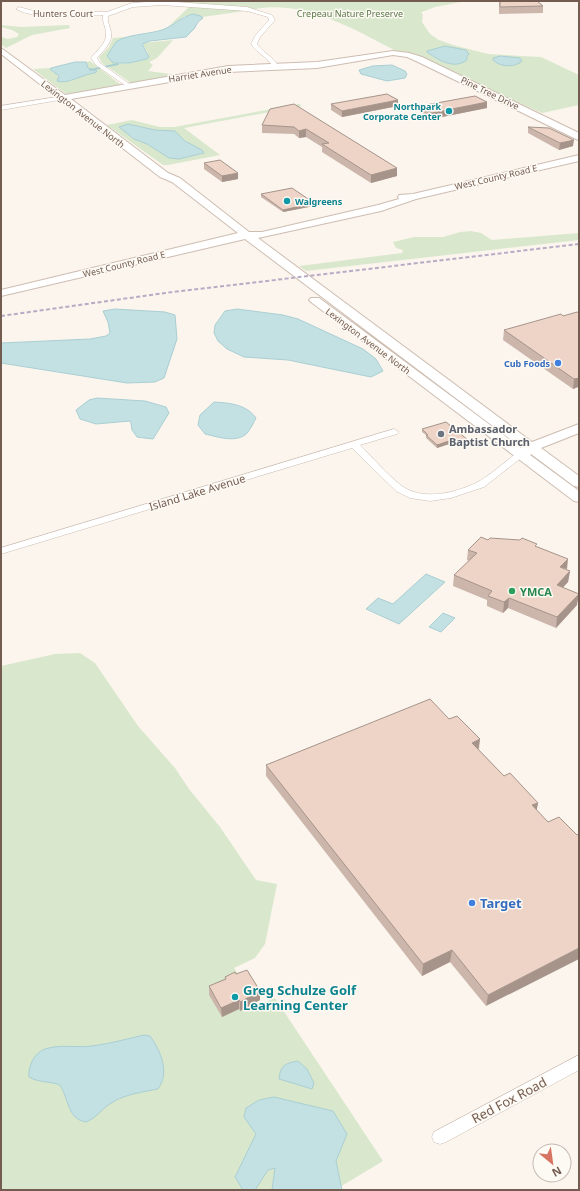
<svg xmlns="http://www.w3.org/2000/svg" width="580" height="1191" font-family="'Noto Sans',sans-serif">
<rect width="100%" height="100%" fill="#fbf5ed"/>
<g fill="#d9e8cc" fill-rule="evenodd">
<path d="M181,1H466L435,7L422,12L421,13L423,14L422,22L430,34L439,40L453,45L488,54L541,57L579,75V105L542,113L501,95L422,57L408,53L394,52V50C352,28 304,0 255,9L178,3ZM445,46L466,50L469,54L449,64L437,59L427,52Z"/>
<polygon points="190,6 245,11 202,17 185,16 168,27"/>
<polygon points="1,25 21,27 69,25 70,28 32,35 6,48 1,44 1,37 8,39 17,37 19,34 12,30 1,27"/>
<polygon points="126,37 121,39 109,53 118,64 147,59 149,57 147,51 142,44 143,43 173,40 157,58 149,62 153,65 148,71 178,75 131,83 102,63 99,57 109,47 113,38"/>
<polygon points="90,61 121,85 66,94 33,69 51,68 50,69 57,74 58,78 68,81 87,74 95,73 96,71 88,68 86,62"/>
<path d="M299,104L302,106L184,128L220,155L168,165H163L107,125L132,120L160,127H174ZM128,124L155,130L175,131C184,140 193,146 202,154L179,159L169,158L147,144L130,136Z"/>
<polygon points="471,231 481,233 492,240 579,233 579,240 306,271 299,266 402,253 403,250 396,248 393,242 414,237 443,237 460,232"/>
<polygon points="80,653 95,663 138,726 175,768 189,789 220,827 256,880 277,884 265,944 255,958 234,968 259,1005 275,998 383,1161 335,1190 1,1190 1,666 55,654"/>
</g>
<g fill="#c3e0e3" stroke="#aacfd3">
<path d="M193,14L201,16L203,18L198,22L194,29L186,37L150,41L142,44L149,57L147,59L129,63H113L107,56L116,42L121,39C134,34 149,34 162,30C173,26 181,17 193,14Z"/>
<path d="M445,46L466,50L469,54L467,56V60C454,70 438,60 427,52V51Z"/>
<path d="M500,56L520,58L522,61C515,68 500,67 493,60V58Z"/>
<path d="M75,62H86L88,68L97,71L95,73C83,74 67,85 57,81L59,76L50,69L51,68Z"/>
<polygon points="392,65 405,71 407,74 405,78 387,81 361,74 359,70 373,66"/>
<polygon points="128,124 155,130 175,131 185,141 202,150 204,153 179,159 169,158 147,144 134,139 119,127"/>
<polygon points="115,309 165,312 175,315 177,339 164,378 155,382 127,383 1,363 1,343 90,339 106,336 110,333 108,322 103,311"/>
<polygon points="237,309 283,315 298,319 363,349 376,359 383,371 371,377 288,360 244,357 227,349 218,341 214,333 215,325 225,311"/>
<polygon points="97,398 145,401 166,407 169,413 153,439 137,437 132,430 131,423 130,421 96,424 80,419 76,410 89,400"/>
<path d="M214,402C229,403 246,404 256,418C254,422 251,428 248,432C238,444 218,437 205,434L198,425L200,415Z"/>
<polygon points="426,574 445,582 399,624 366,609 378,598 393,604"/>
<polygon points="443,613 455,618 441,632 429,627"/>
<path d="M144,1035L150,1036C161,1051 170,1073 158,1089C143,1092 126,1094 113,1102C102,1108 98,1117 86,1122C67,1119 69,1099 60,1085C50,1081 39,1083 29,1077C28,1066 34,1053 45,1049C59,1044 77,1048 92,1046C109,1044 126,1039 144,1035Z"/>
<path d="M298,1061L307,1069L314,1083L312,1089L279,1079C280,1066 285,1063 298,1061Z"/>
<polygon points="274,1097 333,1111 347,1134 336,1161 342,1190 272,1190 275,1168 268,1170 255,1190 243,1190 235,1177 256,1134 244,1117 246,1108 259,1100"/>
</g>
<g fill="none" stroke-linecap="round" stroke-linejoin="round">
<polyline stroke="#aacfd3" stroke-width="2" points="90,70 118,64"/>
<defs>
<g id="street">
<path d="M162,1L247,7L272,15L275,20L260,37L257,44C263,53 273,56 278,66L273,67C268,57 257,54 251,44L255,36L269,20L268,17L247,11L162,5L133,7L108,16C107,22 110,26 111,32C113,43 103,51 97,58L100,63L131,85L132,86L129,88L96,65L91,58C96,51 107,43 106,34C106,27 102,22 103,15C81,14 33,20 16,9L19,7L38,12H107L132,3Z"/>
<polygon points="63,96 65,97 65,99 1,110 1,106"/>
<path d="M394,429L399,432L397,434L360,445C372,457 392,480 405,488C426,500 454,493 476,483C488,477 506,461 518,452L521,451L526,454L484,487L451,498L430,501L410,498L396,491L352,448L1,554V548Z"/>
<polygon points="579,1055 579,1070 446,1142 440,1144 434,1142 432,1137 434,1132"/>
</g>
<polygon id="secondary" points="1,48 65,95 228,66 317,62 393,51 409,53 422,57 579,133 579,140 576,139 416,61 407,57 393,55 317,68 228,72 71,99 168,173 180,178 249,232 262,232 378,205 399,199 398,197 399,195 413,194 579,155 579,161 416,199 381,211 258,238 532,442 579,424 579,433 541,448 579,476 579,487 574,486 531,454 530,455 579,491 579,502 574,501 311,302 309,300 311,298 319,298 521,448 522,448 245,239 1,296 1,290 238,233 172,182 160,177 1,54"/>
</defs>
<use href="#street" stroke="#ccbdb3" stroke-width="1"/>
<use href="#secondary" stroke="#cebdb1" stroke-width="2"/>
<use href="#street" fill="#fff" fill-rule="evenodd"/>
<use href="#secondary" fill="#fff" fill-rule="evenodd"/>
<polyline stroke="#b7abc5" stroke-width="2" stroke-dasharray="4 2.5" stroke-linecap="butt" points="1,316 165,293 579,244"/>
</g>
<g fill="#ccb6ab">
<polygon points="499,1 537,1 543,6 543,13 499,14"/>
<polygon points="331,104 398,106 342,117 331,110"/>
<polygon points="420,106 487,108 432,119 420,112"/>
<polygon points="270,109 397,176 371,183 322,152 322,147 306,137 299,138 294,134 262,133 262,125"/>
<polygon points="528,127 573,146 559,150 528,133"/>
<polygon points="204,163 238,179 222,182 204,169"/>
<polygon points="261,194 314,203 314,206 283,212 261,197"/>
<polygon points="579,313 579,388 578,387 573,389 503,340 504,330"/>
<polygon points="422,429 467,442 453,447 449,444 437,448 426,438 426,435 422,432"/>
<polygon points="488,540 537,547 567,570 570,571 568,582 563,587 577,605 556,628 508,608 503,613 487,606 487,600 453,586 454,575 469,561 467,560 468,550"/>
<polygon points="449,719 480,739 479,750 504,776 538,803 486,1006 450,962 422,976 266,776 266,765"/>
<polygon points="236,974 260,991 260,1000 240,1011 239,1009 222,1017 209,995 209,986 225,979 225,977"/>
</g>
<g fill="#a6948b">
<polygon points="398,100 398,106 342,117 342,111"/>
<polygon points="487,102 487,108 432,119 432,113"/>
<polygon points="306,129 306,137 299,138 299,131"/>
<polygon points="574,140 573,146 559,150 560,143"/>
<polygon points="397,168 397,176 371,183 371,175"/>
<polygon points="238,173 238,179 222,182 222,176"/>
<polygon points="314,203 314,206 283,212 283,210"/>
<polygon points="579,378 578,387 573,389 574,379"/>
<polygon points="468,440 467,442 453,447 453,444"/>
<polygon points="449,441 449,444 437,448 437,445"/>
<polygon points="568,559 567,569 560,567"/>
<polygon points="570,571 568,582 555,596 557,585"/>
<polygon points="579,594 577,605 556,628 557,617"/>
<polygon points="509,598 508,608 503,613 504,602"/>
<polygon points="480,739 478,750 472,743"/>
<polygon points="538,803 536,814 532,805"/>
<polygon points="579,948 579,959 486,1006 488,995"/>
<polygon points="452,950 450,962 422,976 423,964"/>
<polygon points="260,991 260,1000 240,1011 240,1002"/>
<polygon points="239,1000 239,1009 222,1017 221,1008"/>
</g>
<g fill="#edd4c7" stroke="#a6948b">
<polygon points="500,1 537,1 543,6 500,7"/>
<polygon points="387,94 398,100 342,111 331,104"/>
<polygon points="475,96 487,102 432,113 420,106"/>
<polygon points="294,104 397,168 371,175 322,144 329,143 306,129 299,131 294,127 262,125 270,109"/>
<polygon points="528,127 549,128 574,140 560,143"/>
<polygon points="220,160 238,173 222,176 204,163"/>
<polygon points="292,188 314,203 283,210 261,194"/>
<polygon points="577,312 579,313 579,378 574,379 504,330 561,314 563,316"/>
<polygon points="446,422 468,440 453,444 449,441 437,445 426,435 428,435 422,429"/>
<polygon points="481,537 488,540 490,538 520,540 522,538 537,544 535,546 568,559 560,567 570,571 557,585 579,594 557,617 509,598 504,602 488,596 492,591 454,575 477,553 468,550"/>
<polygon points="430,699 449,719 457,716 480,739 472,743 504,776 510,773 538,803 532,805 548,822 559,817 577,835 579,834 579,948 488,995 452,950 423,964 266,765"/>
<polygon points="247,970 260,991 240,1002 239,1000 221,1008 209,986 226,979 225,977 235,972 236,974"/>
</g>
<g fill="#0f9aa8" stroke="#fdf9f3" stroke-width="1.5">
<circle cx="449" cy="111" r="4"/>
<circle cx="287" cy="201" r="4"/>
<circle cx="235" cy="997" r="4"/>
</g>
<g fill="#3f7fe0" stroke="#fdf9f3" stroke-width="1.5">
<circle cx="558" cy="363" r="4"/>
<circle cx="472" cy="903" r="4"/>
</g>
<circle fill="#6b7280" stroke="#fdf9f3" stroke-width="1.5" cx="441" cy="434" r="4"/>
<circle fill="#2e9e5b" stroke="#fdf9f3" stroke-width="1.5" cx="512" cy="591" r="4"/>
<g text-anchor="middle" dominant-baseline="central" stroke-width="3" stroke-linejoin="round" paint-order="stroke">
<g font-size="9" fill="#745c51" stroke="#fdf9f3">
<text x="63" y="13">Hunters Court</text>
<text transform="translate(200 74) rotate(-9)">Harriet Avenue</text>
<text transform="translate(490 93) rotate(26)">Pine Tree Drive</text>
<text transform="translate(83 114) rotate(38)">Lexington Avenue North</text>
<text transform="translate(496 177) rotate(-13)">West County Road E</text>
<text transform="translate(124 264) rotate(-14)">West County Road E</text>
<text transform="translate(368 341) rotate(37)">Lexington Avenue North</text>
</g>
<g font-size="9" fill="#5b784b" stroke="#fdf9f3">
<text x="350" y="13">Crepeau Nature Preserve</text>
</g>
<g font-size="9" font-weight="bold" fill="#0d838f" stroke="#fdf9f3" text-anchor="end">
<text x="441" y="106">Northpark<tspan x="441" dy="10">Corporate Center</tspan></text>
<text x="295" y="201" text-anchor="start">Walgreens</text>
</g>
<g font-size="9" font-weight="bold" fill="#366cbe" stroke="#fdf9f3" text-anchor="end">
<text x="550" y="363">Cub Foods</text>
</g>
<g font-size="11" font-weight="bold" fill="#5b616d" stroke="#fdf9f3" text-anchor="start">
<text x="449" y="428">Ambassador<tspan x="449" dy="13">Baptist Church</tspan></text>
</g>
<g font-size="11" fill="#745c51" stroke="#fdf9f3">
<text transform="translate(197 492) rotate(-17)">Island Lake Avenue</text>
</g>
<g font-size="11" font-weight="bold" fill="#27864d" stroke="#fdf9f3" text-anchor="start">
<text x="520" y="591">YMCA</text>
</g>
<g font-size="13" font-weight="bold" fill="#366cbe" stroke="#fdf9f3" text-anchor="start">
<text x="480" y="903">Target</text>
</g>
<g font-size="13" font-weight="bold" fill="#0d838f" stroke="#fdf9f3" text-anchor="start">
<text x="243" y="990">Greg Schulze Golf<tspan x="243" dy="15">Learning Center</tspan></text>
</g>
<g font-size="13" fill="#745c51" stroke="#fdf9f3">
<text transform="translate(509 1100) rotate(-28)">Red Fox Road</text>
</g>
</g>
<rect width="580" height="1191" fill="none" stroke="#745c51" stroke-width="4"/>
<g transform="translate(552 1163) rotate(151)"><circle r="19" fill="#fdf9f3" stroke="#c6bab2"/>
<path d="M0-3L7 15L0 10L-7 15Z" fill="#d67461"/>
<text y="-6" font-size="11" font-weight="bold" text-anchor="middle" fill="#745c51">N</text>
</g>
</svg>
